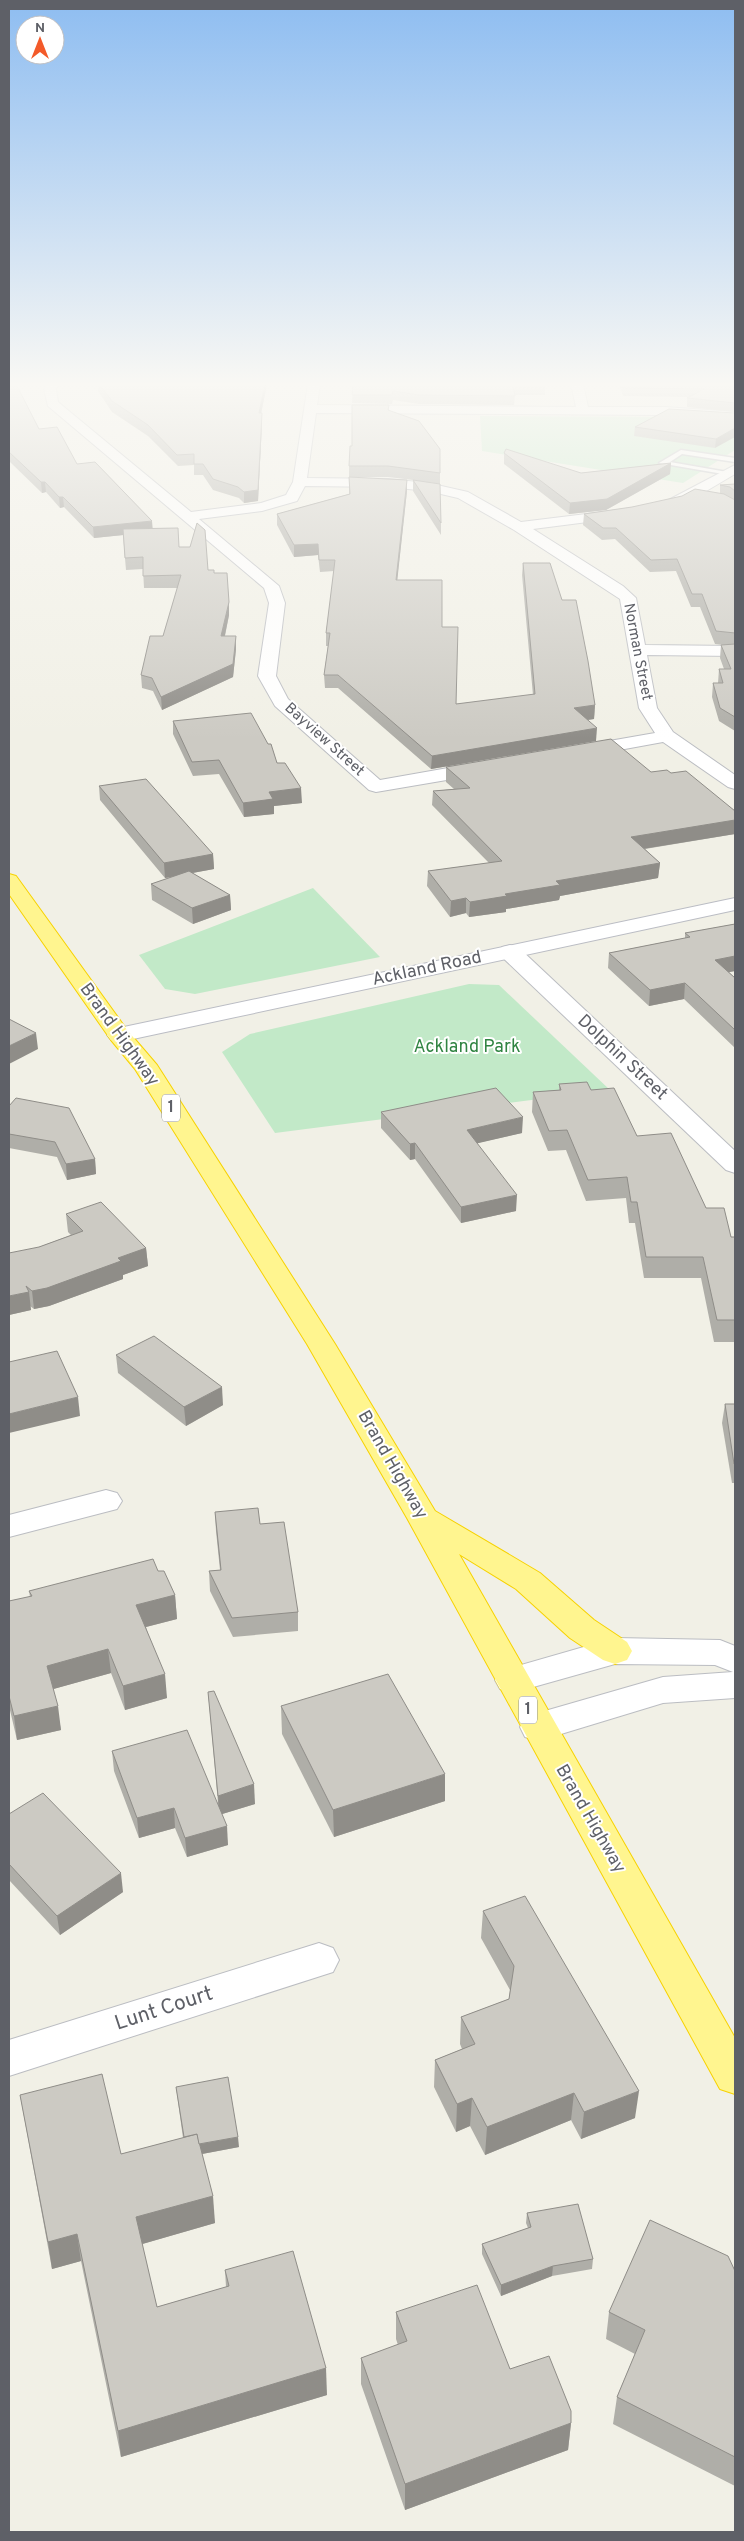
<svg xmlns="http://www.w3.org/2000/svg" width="744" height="2541" font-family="Overpass,sans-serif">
<rect width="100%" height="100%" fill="#f1f0e6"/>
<g fill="#c2e9c8">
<polygon points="480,416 704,417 735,422 735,450 683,483 482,451"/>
<polygon points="313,888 380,957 195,994 165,989 139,955"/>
<polygon points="469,984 499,985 610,1090 275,1133 222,1052 250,1034"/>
</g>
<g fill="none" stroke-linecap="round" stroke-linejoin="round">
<defs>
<polygon id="lane" points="681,450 735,458 735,462 682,454 670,462 733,473 729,475 659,463"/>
<g id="street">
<polygon points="47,384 59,384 56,389 58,402 191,512 261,503 286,495 293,482 308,384 320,384 317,405 576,407 571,384 583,384 588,407 665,407 735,412 735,420 665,415 316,413 307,478 388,479 428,483 468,492 521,522 619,510 624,511 626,514 624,517 619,518 533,529 623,586 636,598 645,645 735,646 735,656 647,655 657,708 673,732 735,775 735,789 728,787 663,742 581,757 575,755 572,751 575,747 655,733 639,708 620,599 514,530 458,498 428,491 388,487 305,486 297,501 262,511 199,519 279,586 285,603 276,676 288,699 380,780 482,762 489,764 491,768 489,772 482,774 376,792 369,790 275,706 258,676 269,603 264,588 48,406 44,389"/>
<polygon points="735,465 735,474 681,506 666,509 659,505"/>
<polygon points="510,945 518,947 735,1151 735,1173 726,1170 502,957 499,952 502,947"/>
<polygon points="106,1490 117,1493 122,1501 117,1509 9,1537 9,1515"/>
<polygon points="615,1638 720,1640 735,1646 735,1698 663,1703 538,1741 525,1737 520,1727 525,1717 538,1713 663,1677 733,1672 715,1665 615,1664 512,1693 500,1689 495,1680 500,1671"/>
<polygon points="319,1943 333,1948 339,1960 333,1972 9,2076 9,2040"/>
</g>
<polygon id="secondary" points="735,898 735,910 119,1042 111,1040 107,1035 111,1030 119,1028"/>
<polygon id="highway" points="9,874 16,876 127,1030 157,1065 335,1344 435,1511 540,1573 594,1620 627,1642 632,1651 627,1660 615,1664 603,1660 570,1638 516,1589 459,1554 735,2038 735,2094 720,2089 407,1518 307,1344 135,1069 111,1040 9,894"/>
</defs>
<use href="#lane" stroke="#bbbdc2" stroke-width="3"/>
<use href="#street" stroke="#bbbdc2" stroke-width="2"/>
<use href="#secondary" stroke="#bbbdc4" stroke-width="2"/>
<use href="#highway" stroke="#f7d200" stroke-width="2"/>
<use href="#lane" fill="#fff" fill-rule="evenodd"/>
<use href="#street" fill="#fff" fill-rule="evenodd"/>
<use href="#secondary" fill="#fff" fill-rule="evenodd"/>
<use href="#highway" fill="#fff58f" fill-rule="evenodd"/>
</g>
<g fill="#afaea8">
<polygon points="9,384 39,429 77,464 152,528 179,547 208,570 214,573 229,602 229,615 225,636 236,649 233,677 162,710 153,691 142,688 141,675 163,636 178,588 144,588 143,569 126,570 123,535 94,538 64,507 60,508 46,492 42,493 9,461"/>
<polygon points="98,384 267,384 261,413 262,424 258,501 244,503 239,498 213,490 203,475 194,475 194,465 178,466 148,436 112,412 98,391"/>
<polygon points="353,384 548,384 548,385 545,385 545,395 515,395 514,405 419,404 393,400 392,404 352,403"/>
<polygon points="619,384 735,384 735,412 687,407 687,398 689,397 623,396"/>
<polygon points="389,405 389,411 440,449 440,484 419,481 441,523 441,535 413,491 413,480 388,477 349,477 349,466 352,446"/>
<polygon points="735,413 715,448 634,436 635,427"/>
<polygon points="504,453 581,473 671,463 670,474 606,510 569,514 504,464"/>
<polygon points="349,477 407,491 397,580 442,627 456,704 533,695 522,575 523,563 595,705 594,719 587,720 596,741 431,769 338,688 325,688 324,675 328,646 326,646 326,633 334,571 320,572 318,555 294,557 277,525 277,514 349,494"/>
<polygon points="735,484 735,731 719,721 712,697 713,683 718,683 719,669 724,669 720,658 721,645 723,645 715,644 700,607 691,607 676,571 650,572 615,539 602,540 583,525 584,514 632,507 720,494 720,485"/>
<polygon points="173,721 277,763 302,803 274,806 274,814 244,817 219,774 193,776 173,734"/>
<polygon points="446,767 651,772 671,773 735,811 735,834 645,849 660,863 658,878 560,896 559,900 506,909 506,912 469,917 466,913 450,917 427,886 428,871 489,863 432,805 433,791 454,789 446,782"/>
<polygon points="99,786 213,854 214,869 192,873 230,895 231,910 193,924 152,900 151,884 173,877 165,878 100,800"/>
<polygon points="735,924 735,971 729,972 735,978 735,1048 684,999 649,1006 608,968 609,953 685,938 685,933"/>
<polygon points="559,1084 591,1090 637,1136 706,1208 731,1237 735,1237 735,1342 714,1342 701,1278 644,1278 635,1223 629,1223 626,1198 586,1201 566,1150 548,1151 532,1112 533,1092 559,1090"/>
<polygon points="9,1106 95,1159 96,1174 67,1180 57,1157 9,1148"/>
<polygon points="381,1112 522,1133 477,1143 516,1211 461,1223 415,1159 410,1160 381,1128"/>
<polygon points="66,1214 146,1248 148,1266 123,1275 123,1279 49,1306 34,1309 30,1306 31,1310 9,1315 39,1247 71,1235 68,1232"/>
<polygon points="116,1355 223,1405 186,1426 118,1373"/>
<polygon points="725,1404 735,1404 735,1483 732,1483 722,1423"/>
<polygon points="215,1512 298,1612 298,1631 233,1637 210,1591 209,1571 220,1570 216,1531"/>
<polygon points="158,1571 175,1595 177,1619 146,1627 167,1698 125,1710 111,1673 53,1689 61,1730 17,1740 9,1706 9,1601 30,1597 29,1591"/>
<polygon points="208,1692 255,1804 222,1814 228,1845 187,1857 175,1828 139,1838 114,1771 112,1751 218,1803"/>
<polygon points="281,1706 445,1801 334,1837 282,1734"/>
<polygon points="9,1814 123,1892 60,1935 9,1880"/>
<polygon points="483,1911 635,2118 581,2139 571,2120 485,2155 470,2126 456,2132 434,2087 435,2060 462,2049 460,2044 461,2017 509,1999 510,1990 481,1938"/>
<polygon points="176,2087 239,2147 202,2154 215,2223 142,2244 157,2307 226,2287 225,2270 327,2395 121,2457 81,2261 52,2269 20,2095 121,2154 183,2138"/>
<polygon points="527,2213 593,2259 592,2269 552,2276 501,2296 482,2254 482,2244 528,2228 526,2223"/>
<polygon points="735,2271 735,2486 613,2424 617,2397 635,2354 606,2339 609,2312"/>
<polygon points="396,2312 510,2369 571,2423 568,2450 405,2510 361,2384 361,2358 398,2345 396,2339"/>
</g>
<g fill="#8f8d88">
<polygon points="265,384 267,384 259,424 259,413"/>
<polygon points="262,413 262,424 258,501 244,503 244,492"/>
<polygon points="735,428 735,437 715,448 716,439"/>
<polygon points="671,463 670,474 606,510 569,514 570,503"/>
<polygon points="407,480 407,491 396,592 396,580"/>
<polygon points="41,482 45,482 46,492 42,493"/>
<polygon points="59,497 63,497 64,507 60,508"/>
<polygon points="152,521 153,532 94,538 93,527"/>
<polygon points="318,544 318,555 294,557 294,545"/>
<polygon points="229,602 229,615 222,649 221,636"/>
<polygon points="236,636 236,649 233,677 162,710 161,697"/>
<polygon points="595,705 594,719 573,722 574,708"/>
<polygon points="597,728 596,741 431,769 432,756"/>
<polygon points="301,788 302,803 274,806 274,814 244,817 243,803 269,792"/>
<polygon points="735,820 735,834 630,851 631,837"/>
<polygon points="213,854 214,869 165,878 164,863"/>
<polygon points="660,863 658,878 560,896 559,900 506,909 506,912 469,917 470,902 505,894 556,881"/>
<polygon points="230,895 231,910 193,924 192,908"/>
<polygon points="466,898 466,913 450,917 451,901"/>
<polygon points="735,956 735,971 713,975 715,960"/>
<polygon points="685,983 684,999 649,1006 650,990"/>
<polygon points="36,1033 38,1049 9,1064 9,1046"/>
<polygon points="523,1117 522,1133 466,1146 467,1130"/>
<polygon points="415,1143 415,1159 410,1160 410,1144"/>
<polygon points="95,1159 96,1174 67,1180 66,1164"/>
<polygon points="517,1195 516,1211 461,1223 461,1207"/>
<polygon points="146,1248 148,1266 123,1275 123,1279 49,1306 34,1309 32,1291 118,1258"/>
<polygon points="29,1292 31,1310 9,1315 9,1296"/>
<polygon points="222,1387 223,1405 186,1426 184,1407"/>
<polygon points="78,1397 80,1416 9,1433 9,1414"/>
<polygon points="175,1595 177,1619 138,1629 136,1605"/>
<polygon points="108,1649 111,1673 50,1690 47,1666"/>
<polygon points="165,1674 167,1698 125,1710 123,1686"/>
<polygon points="58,1706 61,1730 17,1740 14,1716"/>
<polygon points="445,1774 445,1801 334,1837 333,1810"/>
<polygon points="254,1784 255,1804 219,1815 218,1796"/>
<polygon points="174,1808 175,1828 139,1838 137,1818"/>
<polygon points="227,1826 228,1845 187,1857 185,1838"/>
<polygon points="121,1873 123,1892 60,1935 57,1916"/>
<polygon points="639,2091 635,2118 581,2139 584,2112"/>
<polygon points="574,2093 571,2120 485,2155 487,2127"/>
<polygon points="472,2098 470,2126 456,2132 457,2104"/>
<polygon points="238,2137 239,2147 186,2157 185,2147"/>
<polygon points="213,2196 215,2223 139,2245 136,2217"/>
<polygon points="77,2234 81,2261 52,2269 48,2242"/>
<polygon points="553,2266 552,2276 501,2296 501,2285"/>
<polygon points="326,2368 327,2395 121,2457 118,2431"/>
<polygon points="571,2423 568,2450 405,2510 405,2484"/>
</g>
<g fill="#cccac3" stroke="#8f8d88">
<polygon points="9,384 16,384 39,429 57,427 77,464 95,462 152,521 93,527 63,497 59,497 45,482 41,482 9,452"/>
<polygon points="99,384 265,384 259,413 262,413 258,490 244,492 238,487 213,479 203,464 194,464 194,454 177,455 148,425 112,401"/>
<polygon points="353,384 544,384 545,386 513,386 515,396 419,395 393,391 392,395 352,395"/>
<polygon points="622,384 735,384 735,403 687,398 704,389 623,388"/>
<polygon points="352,405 389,405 388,410 419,421 440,449 440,473 388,466 349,466 350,446 352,446"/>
<polygon points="669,409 735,413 735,428 716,439 635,427"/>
<polygon points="506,449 581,473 671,463 607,499 570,503 504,453"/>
<polygon points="349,477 407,480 396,580 442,580 442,627 458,627 456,704 535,694 523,563 550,563 562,600 576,600 588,661 595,705 574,708 597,728 432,756 338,675 324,675 330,633 326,633 335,560 319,560 318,544 294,545 277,514 350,494"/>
<polygon points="413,480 440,484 441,523"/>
<polygon points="735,484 735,491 730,487 720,485"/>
<polygon points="695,489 724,494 735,500 735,633 716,631 702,594 692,594 677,559 651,560 616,528 603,528 584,514 632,507 682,496"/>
<polygon points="197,523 205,530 208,570 214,570 214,573 227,573 229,602 221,636 236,636 233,664 161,697 152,678 141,675 150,636 163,636 181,575 143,576 143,557 125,558 123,529 178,528 179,547 190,547"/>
<polygon points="735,644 735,717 720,708 713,683 723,683 719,669 731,669 721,645"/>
<polygon points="251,713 268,744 271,744 277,763 285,763 301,788 269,792 273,799 243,803 219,760 192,762 173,721"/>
<polygon points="611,739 651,772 667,770 671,773 686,771 735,811 735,820 631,837 660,863 556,881 560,885 505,894 507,896 470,902 466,898 451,901 428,871 502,861 433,791 470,788 446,767"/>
<polygon points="146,779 213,854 164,863 99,786"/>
<polygon points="189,871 230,895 192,908 151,884"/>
<polygon points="735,924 735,956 715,960 735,978 735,1030 685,983 650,990 609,953 690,937 685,933"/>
<polygon points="9,1019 36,1033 9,1046"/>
<polygon points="587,1082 591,1090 614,1088 637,1136 671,1133 706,1208 724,1208 731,1237 735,1237 735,1320 717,1320 703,1257 646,1257 637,1202 631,1202 627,1177 588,1180 567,1130 549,1131 533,1092 561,1090 559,1084"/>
<polygon points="496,1088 523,1117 467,1130 517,1195 461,1207 415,1143 410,1144 381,1112"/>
<polygon points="16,1098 69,1108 95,1159 66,1164 55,1142 9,1134 9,1106"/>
<polygon points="101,1202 146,1248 118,1258 121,1261 47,1288 32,1291 26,1286 29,1292 9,1296 9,1253 39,1247 83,1231 66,1214"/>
<polygon points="154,1336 222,1387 184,1407 116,1355"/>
<polygon points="57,1351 78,1397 9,1414 9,1362"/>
<polygon points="725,1404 735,1404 735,1464 734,1464"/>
<polygon points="258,1508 260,1524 284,1522 298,1612 232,1618 209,1571 221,1570 215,1512"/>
<polygon points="153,1559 158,1571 164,1571 175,1595 136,1605 165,1674 123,1686 108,1649 47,1666 58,1706 14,1716 9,1696 9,1601 32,1596 29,1591"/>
<polygon points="388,1674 445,1774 333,1810 281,1706"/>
<polygon points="214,1691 254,1784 218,1796 208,1692"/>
<polygon points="187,1730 227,1826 185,1838 174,1808 137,1818 112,1751"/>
<polygon points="43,1793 121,1873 57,1916 9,1864 9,1814"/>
<polygon points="525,1896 639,2091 584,2112 574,2093 487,2127 472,2098 457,2104 435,2060 475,2044 461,2017 509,1999 514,1966 483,1911"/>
<polygon points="102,2074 121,2154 197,2134 213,2196 136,2217 157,2307 229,2286 225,2270 293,2251 326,2368 118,2431 77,2234 48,2242 20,2095"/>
<polygon points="228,2077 238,2137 199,2144 197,2134 184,2137 176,2087"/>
<polygon points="578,2204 593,2259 553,2266 501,2285 482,2244 531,2227 527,2213"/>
<polygon points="650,2220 728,2256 735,2271 735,2457 617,2397 645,2330 609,2312"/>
<polygon points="477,2285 510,2369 549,2356 571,2411 571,2423 405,2484 361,2358 407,2341 396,2312"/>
</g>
<linearGradient id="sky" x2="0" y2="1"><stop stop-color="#8ebdf1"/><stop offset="0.52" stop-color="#f9f8f4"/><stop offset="1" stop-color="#f9f8f4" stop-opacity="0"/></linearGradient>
<rect width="744" height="739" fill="url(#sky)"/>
<g text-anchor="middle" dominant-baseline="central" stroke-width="4" stroke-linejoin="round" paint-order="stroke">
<g font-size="15" fill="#5e6067" stroke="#fff">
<text transform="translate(637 652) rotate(79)">Norman Street</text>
<text transform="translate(324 740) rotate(42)">Bayview Street</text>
</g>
<g fill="#fff" stroke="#8e9095" stroke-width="1">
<rect x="162" y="1094.5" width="18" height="27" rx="4"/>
<rect x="519" y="1696.5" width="18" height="27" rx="4"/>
</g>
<g font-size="16" font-weight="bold" fill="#5e6067">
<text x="171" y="1108">1</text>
<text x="528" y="1710">1</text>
</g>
<g font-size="18" fill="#5e6067" stroke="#fff">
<text transform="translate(427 969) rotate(-12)">Ackland Road</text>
<text transform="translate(119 1035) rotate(54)">Brand Highway</text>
<text transform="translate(622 1058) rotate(43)">Dolphin Street</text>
<text transform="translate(392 1465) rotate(60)">Brand Highway</text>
<text transform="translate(590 1819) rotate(60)">Brand Highway</text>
</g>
<g font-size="18" fill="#308442" stroke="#fff">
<text x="467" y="1047">Ackland Park</text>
</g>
<g font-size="21" fill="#5e6067" stroke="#fff">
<text transform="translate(164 2009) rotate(-18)">Lunt Court</text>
</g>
</g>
<rect width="744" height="2541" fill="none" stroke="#5e6067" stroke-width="20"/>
<g transform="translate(40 40)"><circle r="24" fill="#ffffff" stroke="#bfbfc2"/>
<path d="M0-4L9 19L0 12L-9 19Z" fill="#f35a2a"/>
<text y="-8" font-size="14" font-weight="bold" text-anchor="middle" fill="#5e6067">N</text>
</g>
</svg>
